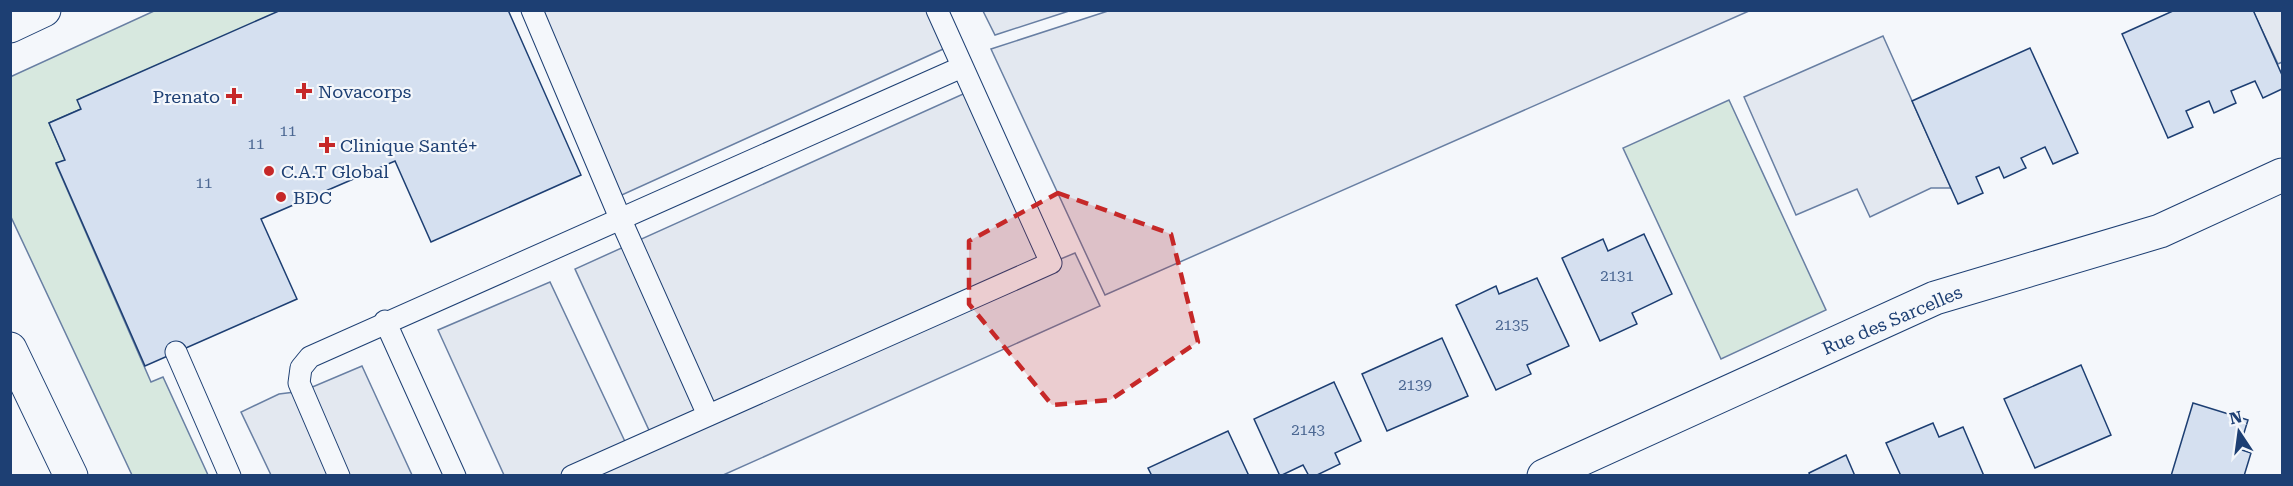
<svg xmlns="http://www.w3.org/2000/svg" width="2293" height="486" font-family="'Roboto Serif',serif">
<rect width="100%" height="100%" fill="#f4f7fb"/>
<g fill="#d7e8df" stroke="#687fa3" stroke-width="1.5">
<polygon points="154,11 281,11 78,100 81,109 49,123 65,160 56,164 151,382 163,377 208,475 132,475 11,217 10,77"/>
<polygon points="1729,100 1826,310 1721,359 1623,148"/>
</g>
<g fill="#e3e8f0" stroke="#687fa3" stroke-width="1.5">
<polygon points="1111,10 1749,10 1749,11 1105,295 991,49"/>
<polygon points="532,11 937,11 952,45 613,199"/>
<polygon points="983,11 1069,11 995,35"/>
<polygon points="2253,11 2282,11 2282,62 2278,64"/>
<polygon points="1883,36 1951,188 1931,188 1870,217 1857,189 1796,215 1744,97"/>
<polygon points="972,90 1051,263 1075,253 1100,306 721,476 504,475 438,330 550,282 629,450 653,439 575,269"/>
<polygon points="362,366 412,475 271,475 241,412 279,394 303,391"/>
</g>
<g fill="#d5e0f0" stroke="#1d3f73" stroke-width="1.5">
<polygon points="281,10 508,10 581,175 431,242 395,161 261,219 297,299 145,366 56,163 65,160 49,123 81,109 77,100"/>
<polygon points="2175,10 2253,10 2282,75 2282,89 2263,98 2255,81 2231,91 2236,103 2214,113 2209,101 2186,111 2193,127 2168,138 2122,34"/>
<polygon points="2030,48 2078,153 2053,164 2045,147 2021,158 2026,168 2004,178 1999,167 1976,177 1983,193 1958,204 1912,101"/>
<polygon points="1644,234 1672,294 1632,313 1637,324 1600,341 1562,258 1603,239 1608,251"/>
<polygon points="1537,278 1569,346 1527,365 1531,374 1496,390 1456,305 1496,286 1499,294"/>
<polygon points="1442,338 1468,396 1387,431 1362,374"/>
<polygon points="2081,365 2111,435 2035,468 2004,399"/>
<polygon points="1334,382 1361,441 1335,453 1340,464 1315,476 1309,476 1303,465 1280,476 1254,419"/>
<polygon points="2193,403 2248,420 2239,449 2251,453 2244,476 2171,476"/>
<polygon points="1933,423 1939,437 1963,427 1984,476 1901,476 1886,443"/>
<polygon points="1228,431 1249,476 1152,476 1148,468"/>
<polygon points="1846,455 1855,476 1810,476 1809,473"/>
</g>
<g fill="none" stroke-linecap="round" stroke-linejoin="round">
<defs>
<g id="lane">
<polyline points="532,10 620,218 708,415"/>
<polyline points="385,321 455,476"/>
<polyline points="176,352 230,476"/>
<polyline points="339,476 299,383 301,368 310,357 962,67"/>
<polyline points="572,476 1051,263 937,10"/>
</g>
<polyline id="street" points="1544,476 1935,298 2160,231 2282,175"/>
<g id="secondary">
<polyline points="10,26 44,10"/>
<polyline points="10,349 71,476"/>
</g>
</defs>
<use href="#lane" stroke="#1d3f73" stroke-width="23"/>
<use href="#street" stroke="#1d3f73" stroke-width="35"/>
<use href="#secondary" stroke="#1d3f73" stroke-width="35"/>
<use href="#lane" stroke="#f4f7fb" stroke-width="21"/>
<use href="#street" stroke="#f4f7fb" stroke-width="33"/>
<use href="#secondary" stroke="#f4f7fb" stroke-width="33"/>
</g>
<path fill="#c62828" fill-opacity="0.2" stroke="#c62828" stroke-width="4.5" stroke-dasharray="12 8" stroke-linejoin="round" d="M1058,193L1171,234L1198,342L1110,400L1052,405L969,304V241Z"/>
<g fill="#c62828" stroke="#f4f7fb" stroke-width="2">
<path d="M301 82h6v6h6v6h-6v6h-6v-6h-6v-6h6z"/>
<path d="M231 87h6v6h6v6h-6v6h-6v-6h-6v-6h6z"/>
<path d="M324 136h6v6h6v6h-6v6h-6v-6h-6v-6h6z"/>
<circle cx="269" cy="171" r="6"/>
<circle cx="281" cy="197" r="6"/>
</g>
<g text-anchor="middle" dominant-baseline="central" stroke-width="4.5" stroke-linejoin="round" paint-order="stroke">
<g font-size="15" fill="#4b6792">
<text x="288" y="131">11</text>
<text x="256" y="144">11</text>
<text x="204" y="183">11</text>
<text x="1617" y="276">2131</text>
<text x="1512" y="325">2135</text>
<text x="1415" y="385">2139</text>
<text x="1308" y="430">2143</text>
</g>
<g font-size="18" fill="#1d3f73" stroke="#f4f7fb" text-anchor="start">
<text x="318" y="91">Novacorps</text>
<text x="220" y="96" text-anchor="end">Prenato</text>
<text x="340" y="145">Clinique Santé+</text>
<text x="281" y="171">C.A.T Global</text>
<text x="293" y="197">BDC</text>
</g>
<g font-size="18" fill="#1d3f73" stroke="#f4f7fb">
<text transform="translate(1892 320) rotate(-23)">Rue des Sarcelles</text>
</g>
</g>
<rect width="2293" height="486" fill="none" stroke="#1d3f73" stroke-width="24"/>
<g transform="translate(2239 432) rotate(347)" stroke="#f4f7fb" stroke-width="4.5" paint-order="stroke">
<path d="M0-4.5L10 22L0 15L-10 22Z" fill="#1d3f73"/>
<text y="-9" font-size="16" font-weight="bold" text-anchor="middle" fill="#1d3f73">N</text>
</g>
</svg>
